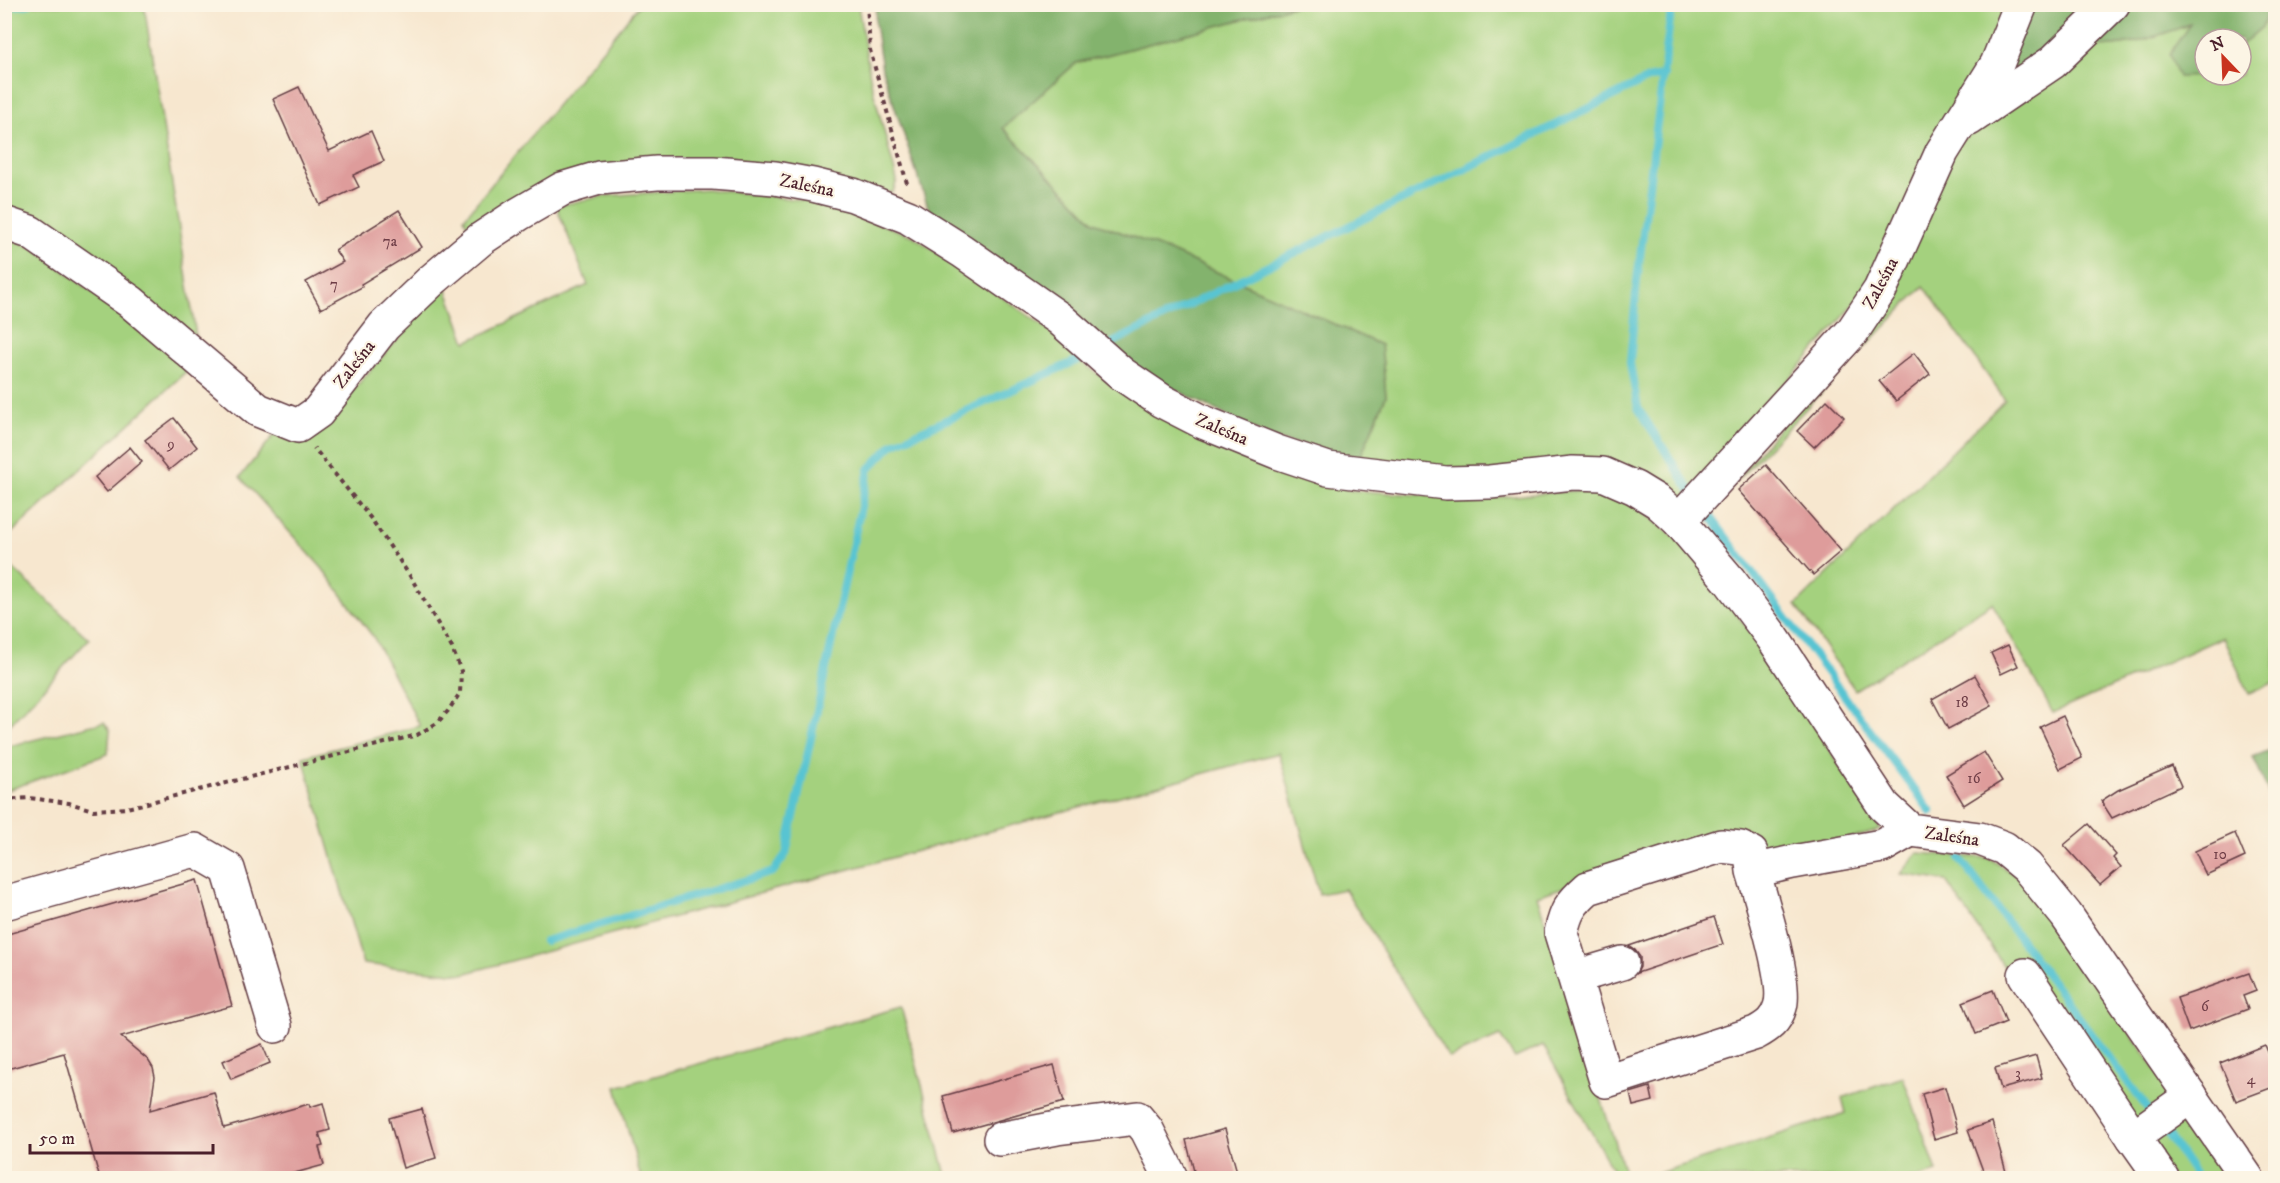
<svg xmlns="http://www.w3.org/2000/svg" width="2280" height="1183" font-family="'IM FELL DW Pica',serif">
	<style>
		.green { fill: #a4d17e; stroke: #777854; stroke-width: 1.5 }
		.forest { fill: #83b36d; stroke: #66694c; stroke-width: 1.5 }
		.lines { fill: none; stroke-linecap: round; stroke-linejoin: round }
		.stream { stroke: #58c4d2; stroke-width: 8 }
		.building { fill: #de9c9b }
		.minor-casing { stroke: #643d44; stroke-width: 36 }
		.path { stroke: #643d44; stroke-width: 4; stroke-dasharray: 4.5 4.5; stroke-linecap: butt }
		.minor { stroke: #fff; stroke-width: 33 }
		.labels { text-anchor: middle; stroke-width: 4.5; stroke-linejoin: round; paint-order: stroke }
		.number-label { font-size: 15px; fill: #6f3e47 }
		.street-label { font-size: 18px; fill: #4a1f2b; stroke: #fcf5e5 }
	</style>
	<rect width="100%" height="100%" fill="#fcf5e5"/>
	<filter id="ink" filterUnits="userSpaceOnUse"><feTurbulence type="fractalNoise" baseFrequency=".0167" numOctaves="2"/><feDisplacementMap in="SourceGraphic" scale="12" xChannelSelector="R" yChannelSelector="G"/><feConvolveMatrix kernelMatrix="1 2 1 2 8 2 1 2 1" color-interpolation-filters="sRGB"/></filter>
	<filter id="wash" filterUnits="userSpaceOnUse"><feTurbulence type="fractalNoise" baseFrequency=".008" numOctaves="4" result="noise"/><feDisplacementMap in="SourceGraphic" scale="24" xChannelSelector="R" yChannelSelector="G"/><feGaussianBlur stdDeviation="1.35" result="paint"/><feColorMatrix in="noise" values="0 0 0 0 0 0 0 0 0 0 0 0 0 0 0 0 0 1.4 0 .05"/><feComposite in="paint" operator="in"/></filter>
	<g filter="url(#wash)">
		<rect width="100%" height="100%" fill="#f7e7cf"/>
		<g class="green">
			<path d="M 4,5 L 144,5 L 196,336 L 5,211 Z"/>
			<path d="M 639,5 L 858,5 L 871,82 L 897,180 L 893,192 L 882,193 L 656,164 L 469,229 L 464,218 Z"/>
			<path d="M 1297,5 L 2013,5 L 1884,270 L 1682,503 L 1667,490 L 1461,476 L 1360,458 L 1386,396 L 1381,345 L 1167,250 L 1094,222 L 1003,128 L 1076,63 Z"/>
			<path d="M 2270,5 L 2275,5 L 2275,682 L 2249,694 L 2223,637 L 2053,713 L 1992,603 L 1855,690 L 1796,605 L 2005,400 L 1924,286 L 1719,499 L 1844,352 L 1957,144 L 2082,44 C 2117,53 2157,36 2191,24 L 2179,76 L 2241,75 L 2241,45 L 2262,27 Z"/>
			<path d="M 706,189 L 819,202 L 913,236 L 1061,338 L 1078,360 L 1149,410 L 1263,462 L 1348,490 L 1477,499 L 1584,490 L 1630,500 L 1689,550 L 1779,671 L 1881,830 L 1744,869 L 1734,831 L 1537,896 L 1626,1178 L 1617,1178 L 1543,1045 L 1515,1058 L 1500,1036 L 1449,1058 L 1345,889 L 1319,894 L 1279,753 L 463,974 L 363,964 L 303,757 L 420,726 L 374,638 L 322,568 L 240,477 L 275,434 L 319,429 L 445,285 L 466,342 L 588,285 L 556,206 L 604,196 Z"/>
			<path d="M 5,237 L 34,248 L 191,367 L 5,539 Z"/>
			<path d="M 5,561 L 89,639 L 5,730 L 4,730 Z"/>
			<path d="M 104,722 L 110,730 L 108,754 L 5,791 L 5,747 Z"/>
			<path d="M 1918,853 L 1989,858 L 2022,879 L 2232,1178 L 2173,1178 L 2021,964 L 2005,968 L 1946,881 L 1901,874 Z"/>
			<path d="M 901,1007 L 946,1175 L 934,1178 L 641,1178 L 616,1087 Z"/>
			<path d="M 1903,1077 L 1937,1172 L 1916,1178 L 1673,1178 L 1670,1174 L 1661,1178 L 1643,1178 L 1846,1113 L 1842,1098 Z"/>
		</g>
		<g class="forest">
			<path d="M 876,5 L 1297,5 L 1076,63 L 1003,128 L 1094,222 L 1167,250 L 1381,345 L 1386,396 L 1360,458 L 1271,438 L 1119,361 L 930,213 L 882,69 L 875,23 Z"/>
			<path d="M 2029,5 L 2106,5 L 1983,103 Z"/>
			<path d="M 2124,5 L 2270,5 L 2262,27 L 2241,45 L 2241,39 L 2205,39 L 2206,76 L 2179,77 L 2169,54 L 2190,24 C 2157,36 2117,53 2082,44 Z"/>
			<path d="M 2275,748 L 2275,808 L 2253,757 Z"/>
		</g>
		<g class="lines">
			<g class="stream">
				<path d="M 1672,4 L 1637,281 L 1630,363 L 1638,408 L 1692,493"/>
				<path d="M 4,7 L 29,4"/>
				<path d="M 1114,342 L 1648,79 L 1664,75"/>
				<path d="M 1708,513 L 1931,812"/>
				<path d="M 1960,859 L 2151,1113"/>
				<path d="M 545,941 L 773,872 L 786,854 L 869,469 L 893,444 L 1078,360"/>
				<path d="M 2165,1131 L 2197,1178"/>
			</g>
		</g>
		<g id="blocks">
			<g class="building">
				<path d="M 299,87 L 329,151 L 371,131 L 384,161 L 353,175 L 359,187 L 320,205 L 273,99 Z"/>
				<path d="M 399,210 L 422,247 L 361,284 L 362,287 L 321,309 L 306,282 L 343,262 L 335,250 Z"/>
				<path d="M 1914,353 L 1930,374 L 1896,401 L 1879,381 Z"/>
				<path d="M 1827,400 L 1844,417 L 1814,447 L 1797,431 Z"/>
				<path d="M 174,418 L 197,447 L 169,470 L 145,440 Z"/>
				<path d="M 130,447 L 142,462 L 107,492 L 95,477 Z"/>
				<path d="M 1766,465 L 1841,551 L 1813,575 L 1738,490 Z"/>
				<path d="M 2008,645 L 2018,666 L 2001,674 L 1991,653 Z"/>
				<path d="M 1975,675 L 1992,706 L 1948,729 L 1932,699 Z"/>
				<path d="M 2063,716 L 2082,758 L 2060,769 L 2040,727 Z"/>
				<path d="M 1984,752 L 2002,781 L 1964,805 L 1946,775 Z"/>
				<path d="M 2172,766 L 2181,786 L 2112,818 L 2101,801 L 2118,790 Z"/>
				<path d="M 2089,824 L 2116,855 L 2113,858 L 2121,867 L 2100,885 L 2064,845 Z"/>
				<path d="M 2235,833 L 2245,857 L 2206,875 L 2195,851 Z"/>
				<path d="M 197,880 L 232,1006 L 121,1037 L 148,1060 L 153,1068 L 155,1077 L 150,1110 L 214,1092 L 224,1128 L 309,1104 L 310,1107 L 323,1103 L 330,1130 L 319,1133 L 323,1146 L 319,1147 L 324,1165 L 273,1179 L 100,1179 L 64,1053 L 4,1070 L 4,935 Z"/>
				<path d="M 1714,917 L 1723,944 L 1637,973 L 1640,967 L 1640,957 L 1635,950 L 1629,946 Z"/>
				<path d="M 2249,973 L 2256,991 L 2243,996 L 2248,1009 L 2189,1031 L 2177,998 Z"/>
				<path d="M 1993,990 L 2006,1022 L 1976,1034 L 1963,1002 Z"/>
				<path d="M 262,1044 L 270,1063 L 231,1079 L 223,1061 Z"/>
				<path d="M 2265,1045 L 2276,1071 L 2276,1086 L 2236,1101 L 2220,1063 Z"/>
				<path d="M 2036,1056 L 2042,1078 L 2001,1089 L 1995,1068 Z"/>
				<path d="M 1054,1065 L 1064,1102 L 953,1133 L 943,1096 Z"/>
				<path d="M 1650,1087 L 1653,1101 L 1633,1106 L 1630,1093 Z"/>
				<path d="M 1945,1087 L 1958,1132 L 1934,1139 L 1922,1094 Z"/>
				<path d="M 422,1109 L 436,1158 L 403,1168 L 389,1118 Z"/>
				<path d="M 1992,1122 L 2008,1179 L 1986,1179 L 1968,1130 Z"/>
				<path d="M 1225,1129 L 1239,1179 L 1196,1179 L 1186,1140 Z"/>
			</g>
		</g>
	</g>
	<g filter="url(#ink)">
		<use href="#blocks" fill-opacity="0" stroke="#643d44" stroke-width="1.5"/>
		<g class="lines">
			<defs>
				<g id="minor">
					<path d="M 1969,119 L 2053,62 L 2113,4"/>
					<path d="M 4,223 L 30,232 L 131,302 L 258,410 L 298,426 L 318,412 L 384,326 L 431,281 L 481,239 L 519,214 L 562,189 L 599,178 L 657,173 L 713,173 L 775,178 L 813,185 L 853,195 L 908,217 L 962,251 L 1060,319 L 1122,374 L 1162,401 L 1203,422 L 1277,452 L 1328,469 L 1446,483 L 1490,482 L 1573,473 L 1603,474 L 1635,488 L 1658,502 L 1679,521 L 1730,581 L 1773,638 L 1884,806 L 1910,830 L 1980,839 L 2004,848 L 2027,867 L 2066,915 L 2247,1178"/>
					<path d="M 1679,521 L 1852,332 L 1880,290 L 1942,152 L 1997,64 L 2021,4"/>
					<path d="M 1753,871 L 1751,853 L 1740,848 L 1721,846 L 1588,888 C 1571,903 1566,910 1561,933 L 1606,1081 L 1756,1033 C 1767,1027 1776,1021 1780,1007 C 1788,984 1761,898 1753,871 L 1793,862 L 1882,846 L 1910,830"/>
					<path d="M 4,903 L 195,850 L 228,869 L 275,1026"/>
					<path d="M 2025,975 L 2133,1137"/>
					<path d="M 1575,977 L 1622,963"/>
					<path d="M 1000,1139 L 1057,1128 L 1137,1118 L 1147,1130 L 1171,1178"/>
					<path d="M 2162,1178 L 2133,1137 L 2191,1096"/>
				</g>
			</defs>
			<use href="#minor" class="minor-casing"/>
			<g class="path">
				<path d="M 867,4 L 870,50 L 908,187"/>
				<path d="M 4,800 L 29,798 L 69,803 L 93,810 L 127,808 L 417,735 L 437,723 L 448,711 L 460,693 L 461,671 L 452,648 L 410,576 L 372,520 L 314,448"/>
			</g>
			<use href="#minor" class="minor"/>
		</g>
	</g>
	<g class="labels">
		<g class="number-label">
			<text x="390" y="246">7a</text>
			<text x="334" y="289">7</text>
			<text x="171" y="449">9</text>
			<text x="1962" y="707">18</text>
			<text x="1974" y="783">16</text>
			<text x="2220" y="859">10</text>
			<text x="2205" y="1011">6</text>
			<text x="2018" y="1078">3</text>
			<text x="2251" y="1084">4</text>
		</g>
		<g class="street-label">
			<text transform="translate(807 185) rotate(12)" y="6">Zaleśna</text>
			<text transform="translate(1880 283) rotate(-62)" y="6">Zaleśna</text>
			<text transform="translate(354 364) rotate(-52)" y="6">Zaleśna</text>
			<text transform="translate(1222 429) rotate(23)" y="6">Zaleśna</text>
			<text transform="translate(1952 836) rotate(8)" y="6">Zaleśna</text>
		</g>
	</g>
	<rect width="2280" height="1183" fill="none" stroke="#fcf5e5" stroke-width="24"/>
	<g transform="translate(2223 57) rotate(337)"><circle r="28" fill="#fcf5e5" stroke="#b59f9b" stroke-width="1.5"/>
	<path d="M0-4.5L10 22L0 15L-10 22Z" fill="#c8321e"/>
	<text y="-9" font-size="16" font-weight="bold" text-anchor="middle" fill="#4a1f2b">N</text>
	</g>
	<path d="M30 1144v9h183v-9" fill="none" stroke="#4a1f2b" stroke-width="3"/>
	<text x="39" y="1144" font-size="18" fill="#4a1f2b" stroke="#fcf5e5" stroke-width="4.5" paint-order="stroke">50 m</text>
</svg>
